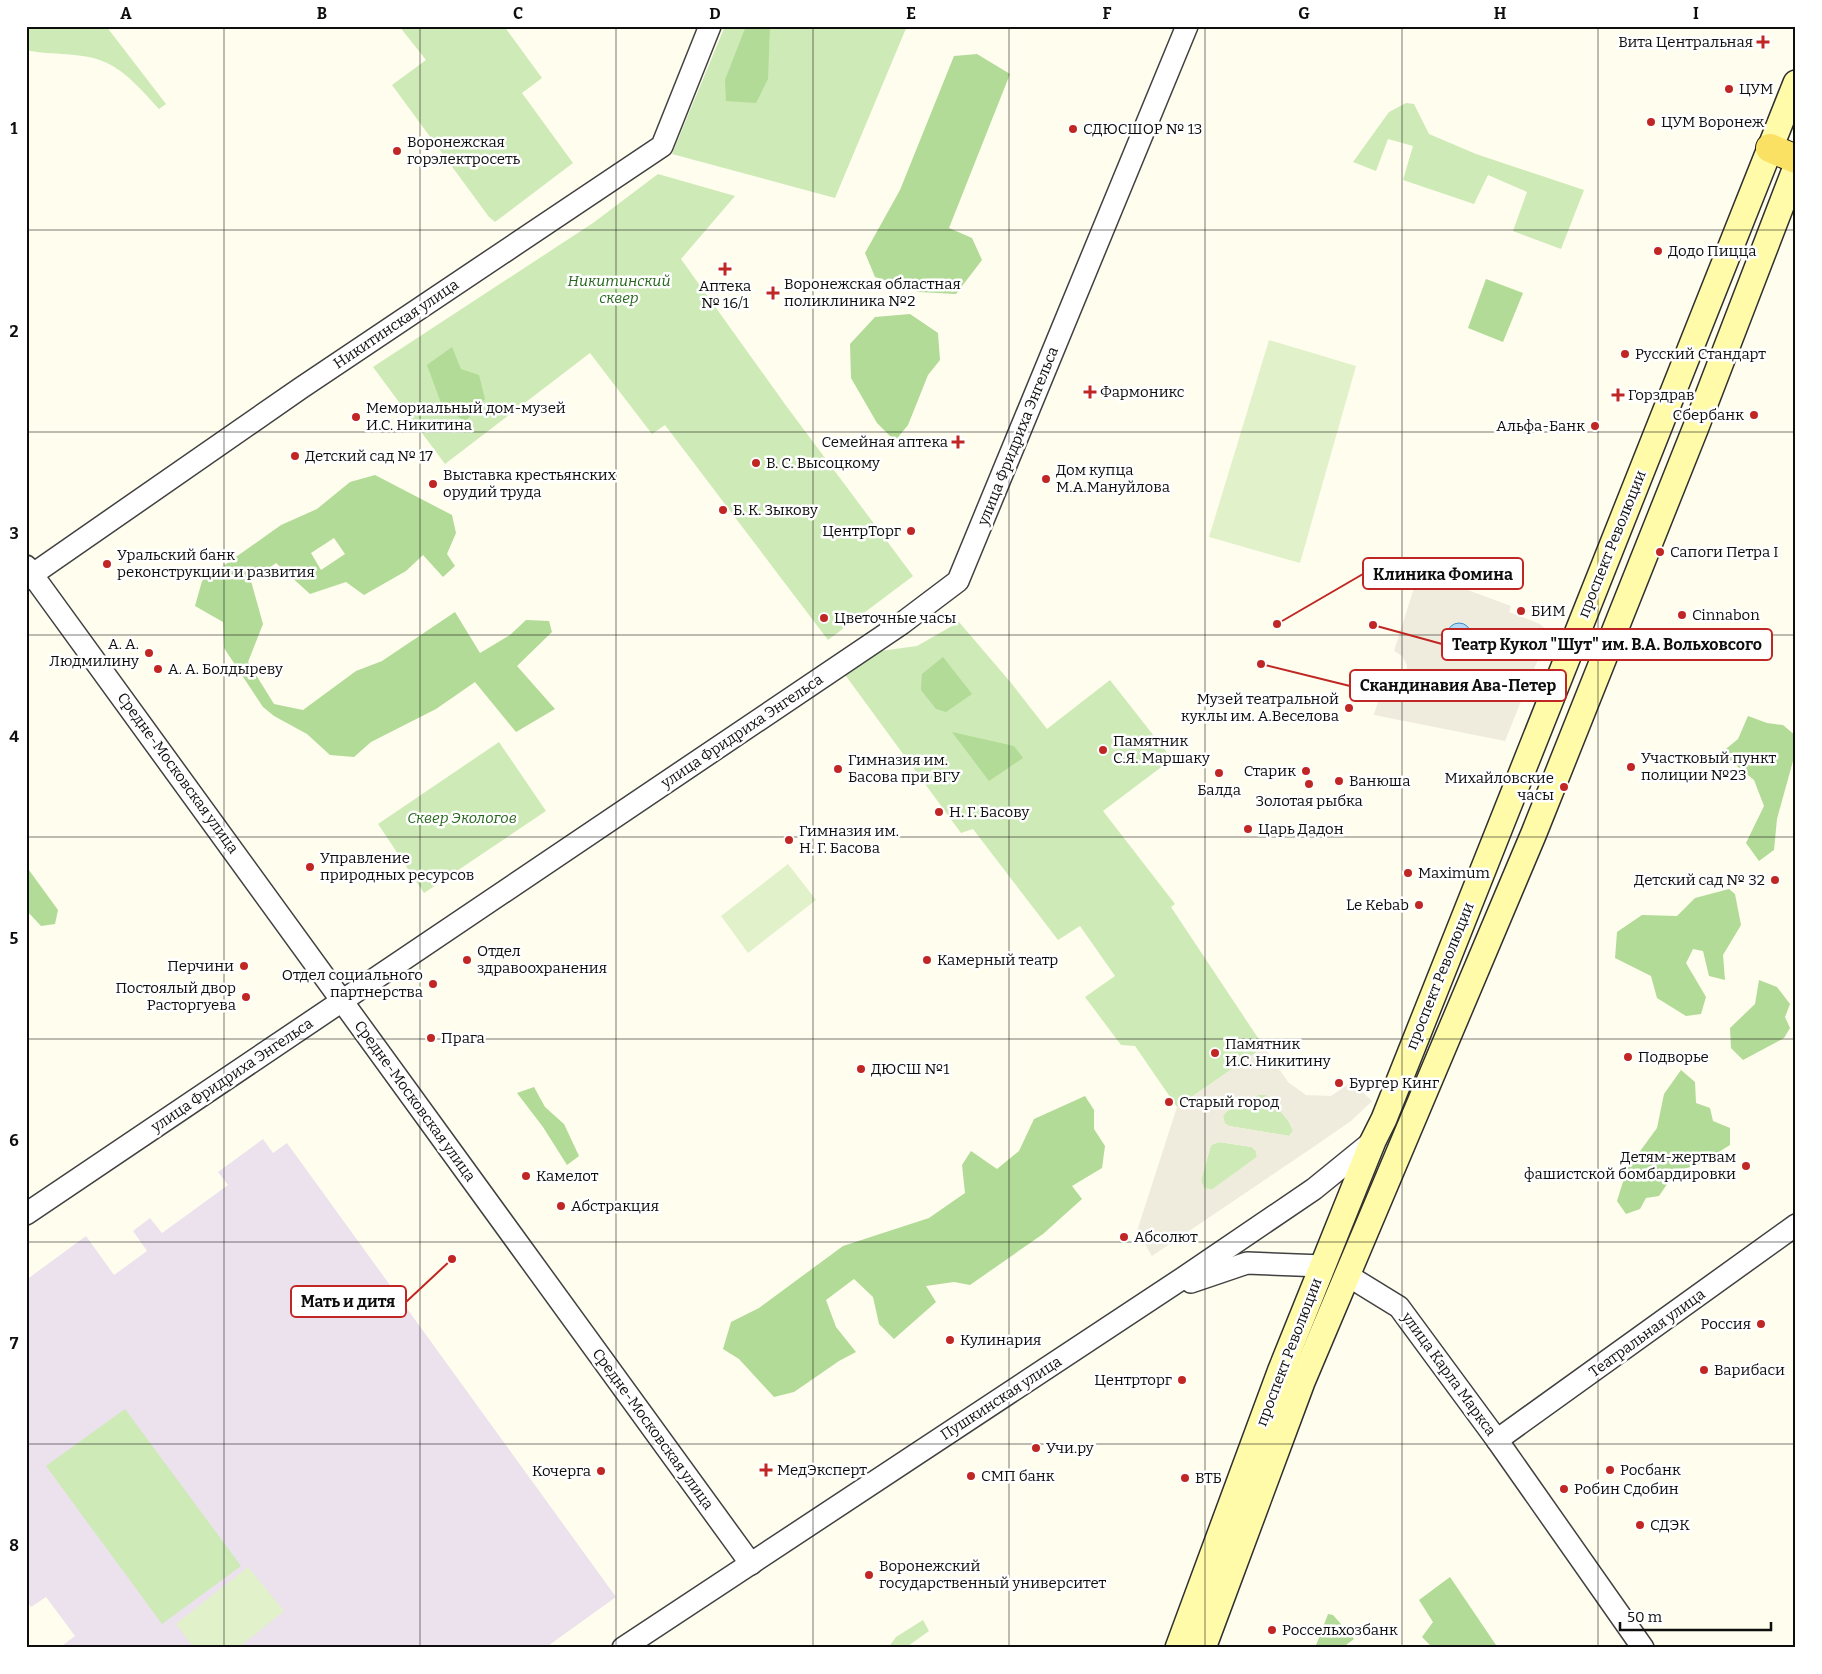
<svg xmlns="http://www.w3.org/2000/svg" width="1822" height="1674" font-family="Bitter,serif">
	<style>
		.industrial { fill: #ece2ed }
		.green { fill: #ceeab7 }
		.forest { fill: #b1db96; fill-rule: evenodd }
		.pitch { fill: #e1f1c9 }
		.plaza { fill: #efecdd; fill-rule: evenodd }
		.water { fill: #b2d9f7; stroke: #3889cf }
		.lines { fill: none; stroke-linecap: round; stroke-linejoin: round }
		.tertiary-casing { stroke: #414141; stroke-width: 24 }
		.secondary-casing { stroke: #303030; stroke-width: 28 }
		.primary-casing { stroke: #1f1f1f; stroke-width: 30 }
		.tertiary { stroke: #fff; stroke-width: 21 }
		.secondary { stroke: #fffba9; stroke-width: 25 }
		.primary { stroke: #fae063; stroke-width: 28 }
		.grid { fill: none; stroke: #0e0e0e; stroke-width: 1; stroke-opacity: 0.55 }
		.poi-dot { fill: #c02623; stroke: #fff; stroke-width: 2 }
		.labels { text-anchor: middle; stroke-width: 5; stroke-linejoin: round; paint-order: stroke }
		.poi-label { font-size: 15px; fill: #0e0e0e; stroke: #fff; text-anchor: start }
		.park-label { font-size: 15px; font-style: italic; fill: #27671d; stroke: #fff }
		.street-label { font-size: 15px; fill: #0e0e0e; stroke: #fff }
		.leader { fill: none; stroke: #c02623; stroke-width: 2 }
		.callout-dot { fill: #c02623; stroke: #fff; stroke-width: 2 }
		.callout { fill: #fff; stroke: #c02623; stroke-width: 2 }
		.callout-label { font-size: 16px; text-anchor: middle; font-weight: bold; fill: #0e0e0e }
		.neatline { fill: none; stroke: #0e0e0e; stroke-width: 2 }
		.grid-label { font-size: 16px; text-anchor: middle; font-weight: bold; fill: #0e0e0e }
	</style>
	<rect width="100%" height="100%" fill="#fffdee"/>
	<path class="industrial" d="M 263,1139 L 273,1153 L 287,1143 L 616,1597 L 545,1648 L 65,1648 L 63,1645 L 75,1636 L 46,1597 L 31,1607 L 26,1600 L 26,1280 L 86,1236 L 114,1275 L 147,1251 L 133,1231 L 150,1218 L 162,1233 L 228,1185 L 218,1172 Z"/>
	<g class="green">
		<path d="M 26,26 L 106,26 L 166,104 L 159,109 C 144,93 127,72 107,63 C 82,51 52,56 26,50 Z"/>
		<path d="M 399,26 L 504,26 L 542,78 L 522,93 L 573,163 L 495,222 L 489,217 L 392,85 L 426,60 Z"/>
		<path d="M 725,26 L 907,26 L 835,198 L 672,154 Z"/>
		<path d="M 1406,103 L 1414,104 L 1429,134 L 1476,154 L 1584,190 L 1561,249 L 1513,231 L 1527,192 L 1488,175 L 1474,204 L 1403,180 L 1413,146 L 1388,139 L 1376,171 L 1353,162 L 1389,112 Z"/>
		<path d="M 658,174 L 735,196 L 681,259 L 787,407 L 913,576 L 828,640 L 665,425 L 652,434 L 590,353 L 445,464 L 373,367 L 593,223 Z"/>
		<path d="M 959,622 L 1012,684 L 1047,729 L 1110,680 L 1172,759 L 1103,811 L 1175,904 L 1171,907 L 1264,1047 L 1177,1107 L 1135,1046 L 1121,1045 L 1085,997 L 1115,976 L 1080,926 L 1058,940 L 973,829 L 961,833 L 843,672 L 873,652 L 917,646 Z"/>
		<path d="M 499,742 L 546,811 L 424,893 L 378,824 Z"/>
		<path d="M 1258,1095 C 1259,1095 1265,1095 1266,1095 C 1274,1098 1291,1123 1293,1131 L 1289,1136 L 1229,1126 L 1224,1123 L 1223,1116 L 1227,1111 Z"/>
		<path d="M 1219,1142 L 1252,1147 L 1256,1151 L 1257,1157 L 1212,1190 L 1204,1188 L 1201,1180 L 1211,1145 Z"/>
		<path d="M 125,1409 L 241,1566 L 162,1624 L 46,1466 Z"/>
		<path d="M 923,1620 L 929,1631 L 905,1648 L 888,1648 L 896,1637 Z"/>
	</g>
	<g class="forest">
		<path d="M 746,26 L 770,26 L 768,79 L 756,103 L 726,101 L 725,80 Z"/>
		<path d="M 977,54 L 1010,74 L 949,228 L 972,238 L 982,260 L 956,294 L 919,292 L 875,277 L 865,253 L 900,190 L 954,56 Z"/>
		<path d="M 1486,279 L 1523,293 L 1503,342 L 1468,328 Z"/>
		<path d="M 910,314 L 938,333 L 940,360 L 928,375 L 908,425 L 895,441 L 877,423 L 851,378 L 850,344 L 875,317 Z"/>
		<path d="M 452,347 L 461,369 L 479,375 L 485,399 L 465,422 L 441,403 L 427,365 Z"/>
		<path d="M 375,475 L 452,515 L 456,533 L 447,554 L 455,566 L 443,577 L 423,555 L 406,571 L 364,595 L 346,582 L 310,594 L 276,563 L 251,581 L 263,624 L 248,662 L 274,704 L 303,710 L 356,671 L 382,661 L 455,612 L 480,653 L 510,635 L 526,620 L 549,621 L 552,632 L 517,666 L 555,709 L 516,732 L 475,682 L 436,709 L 371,742 L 354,757 L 330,755 L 307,734 L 274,716 L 263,707 L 224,648 L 223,622 L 195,606 L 202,581 L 281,525 L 317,509 L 350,482 ZM 334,538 L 345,554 L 321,570 L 311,553 Z"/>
		<path d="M 943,657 L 972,694 L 946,712 L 936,709 L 921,690 L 922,674 Z"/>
		<path d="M 1748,716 L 1767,723 L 1783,725 L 1796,736 L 1796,750 L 1777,819 L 1774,850 L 1759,861 L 1746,843 L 1764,806 L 1754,780 L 1721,753 L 1738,739 Z"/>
		<path d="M 952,732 L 1014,746 L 1023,758 L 989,781 Z"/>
		<path d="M 26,866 L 58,910 L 55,924 L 41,926 L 26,910 Z"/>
		<path d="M 1729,889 L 1735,894 L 1741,925 L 1723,955 L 1725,980 L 1709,976 L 1703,951 L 1693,949 L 1686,963 L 1706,997 L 1701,1014 L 1686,1016 L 1657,998 L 1651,976 L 1615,958 L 1617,932 L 1642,915 L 1677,916 L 1695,898 Z"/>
		<path d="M 1759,980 L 1777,987 L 1790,1004 L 1785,1017 L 1790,1028 L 1784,1038 L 1743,1060 L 1731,1048 L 1730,1028 L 1755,1004 Z"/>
		<path d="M 1681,1070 L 1695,1082 L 1696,1103 L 1710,1108 L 1713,1121 L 1730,1128 L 1730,1145 L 1698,1165 L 1676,1171 L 1659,1196 L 1646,1198 L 1640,1209 L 1626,1214 L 1617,1201 L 1627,1169 L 1657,1128 L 1664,1094 Z"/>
		<path d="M 534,1087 L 545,1107 L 564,1124 L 579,1156 L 567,1165 L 543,1127 L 517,1093 Z"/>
		<path d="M 1085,1096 L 1094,1110 L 1094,1129 L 1105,1146 L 1102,1168 L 1072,1186 L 1082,1199 L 1043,1234 L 970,1285 L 954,1282 L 926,1286 L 936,1302 L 894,1339 L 879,1324 L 873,1297 L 854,1279 L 826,1300 L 836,1327 L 856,1352 L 839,1361 L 794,1392 L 774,1397 L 739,1359 L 723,1349 L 731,1322 L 759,1308 L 843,1246 L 929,1218 L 965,1193 L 962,1165 L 971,1151 L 997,1169 L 1019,1151 L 1034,1119 Z"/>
		<path d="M 1450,1577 L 1498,1648 L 1433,1648 L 1422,1637 L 1433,1622 L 1419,1600 Z"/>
		<path d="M 1328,1614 L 1333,1615 L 1354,1639 L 1342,1648 L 1315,1648 Z"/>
	</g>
	<g class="pitch">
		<path d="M 1269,340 L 1356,366 L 1300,563 L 1209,537 Z"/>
		<path d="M 788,864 L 816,900 L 748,953 L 721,916 Z"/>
		<path d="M 248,1567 L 284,1611 L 238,1648 L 194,1648 L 176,1624 Z"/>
	</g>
	<g class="plaza">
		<path d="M 1419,572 L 1511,606 L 1509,612 L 1540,624 L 1549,632 L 1505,741 L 1374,715 L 1382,688 L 1393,689 L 1401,684 L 1406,675 L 1407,665 L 1402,656 L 1394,651 Z"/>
		<path d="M 1264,1047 L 1288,1082 L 1306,1095 L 1331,1096 L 1352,1082 L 1372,1101 L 1351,1121 L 1309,1150 L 1152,1256 L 1137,1231 L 1177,1107 ZM 1258,1095 L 1266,1095 L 1271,1099 L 1291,1125 L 1293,1131 L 1289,1136 L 1229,1126 L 1225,1123 L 1223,1116 L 1227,1111 ZM 1219,1142 L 1252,1147 L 1256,1151 L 1257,1157 L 1211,1190 L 1204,1188 L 1201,1180 L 1211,1145 Z"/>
	</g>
	<circle class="water" cx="1459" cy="635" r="12"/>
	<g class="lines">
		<defs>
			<g id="tertiary">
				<path d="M 26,566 L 751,1564"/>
				<path d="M 26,579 L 301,388 L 662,146 L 710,26"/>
				<path d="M 26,1214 L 901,624 L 958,581 L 1187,26"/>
				<path d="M 1347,1275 L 1399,1307 L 1497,1440 L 1643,1648"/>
				<path d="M 1191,1282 L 1247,1263 L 1323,1266"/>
				<path d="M 1497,1440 L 1796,1225"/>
				<path d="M 623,1648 L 1183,1278 L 1314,1189 L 1373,1141"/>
			</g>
			<g id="secondary">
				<path d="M 1178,1648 L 1280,1372 L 1373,1141 L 1384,1119 L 1796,83"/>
				<path d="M 1203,1648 L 1302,1382 L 1534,833 L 1696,427 L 1796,167"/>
			</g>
			<path id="primary" d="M 1770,148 L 1796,159"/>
		</defs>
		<use href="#tertiary" class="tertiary-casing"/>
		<use href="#secondary" class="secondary-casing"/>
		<use href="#primary" class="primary-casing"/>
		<use href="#tertiary" class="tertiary"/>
		<use href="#secondary" class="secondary"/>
		<use href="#primary" class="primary"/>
	</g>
	<path class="grid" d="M 224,26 L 224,1648M 420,26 L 420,1648M 616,26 L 616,1648M 813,26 L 813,1648M 1009,26 L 1009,1648M 1205,26 L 1205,1648M 1402,26 L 1402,1648M 1598,26 L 1598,1648M 26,230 L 1796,230M 26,432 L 1796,432M 26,635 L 1796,635M 26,837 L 1796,837M 26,1039 L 1796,1039M 26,1242 L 1796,1242M 26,1444 L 1796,1444"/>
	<g class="poi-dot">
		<path d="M1760.5 34.5h5v5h5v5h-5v5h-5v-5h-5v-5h5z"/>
		<circle cx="1729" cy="89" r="5"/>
		<circle cx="1651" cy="122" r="5"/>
		<circle cx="1073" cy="129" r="5"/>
		<circle cx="397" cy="151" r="5"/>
		<circle cx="1658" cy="251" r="5"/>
		<path d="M722.5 261.5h5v5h5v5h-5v5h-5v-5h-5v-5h5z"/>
		<path d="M770.5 285.5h5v5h5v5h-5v5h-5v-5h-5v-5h5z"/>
		<circle cx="1625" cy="354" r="5"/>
		<path d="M1087.5 384.5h5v5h5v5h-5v5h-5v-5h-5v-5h5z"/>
		<path d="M1615.5 387.5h5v5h5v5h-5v5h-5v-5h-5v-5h5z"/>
		<circle cx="1754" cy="415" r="5"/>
		<circle cx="356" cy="417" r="5"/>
		<circle cx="1595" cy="426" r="5"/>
		<path d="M955.5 434.5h5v5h5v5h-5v5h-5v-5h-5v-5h5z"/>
		<circle cx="295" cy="456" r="5"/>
		<circle cx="756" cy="463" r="5"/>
		<circle cx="1046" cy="479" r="5"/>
		<circle cx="433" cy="484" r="5"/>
		<circle cx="723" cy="510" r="5"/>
		<circle cx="911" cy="531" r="5"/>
		<circle cx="1660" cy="552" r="5"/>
		<circle cx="107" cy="564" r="5"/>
		<circle cx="1521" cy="611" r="5"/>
		<circle cx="1682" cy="615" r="5"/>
		<circle cx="824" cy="618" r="5"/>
		<circle cx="149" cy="653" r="5"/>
		<circle cx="158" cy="669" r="5"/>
		<circle cx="1349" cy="708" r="5"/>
		<circle cx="1103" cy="750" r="5"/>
		<circle cx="1631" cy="767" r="5"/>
		<circle cx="838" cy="769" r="5"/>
		<circle cx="1306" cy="771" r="5"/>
		<circle cx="1219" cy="773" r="5"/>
		<circle cx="1339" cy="781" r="5"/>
		<circle cx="1309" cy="784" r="5"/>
		<circle cx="1564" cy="787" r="5"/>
		<circle cx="939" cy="812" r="5"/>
		<circle cx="1248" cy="829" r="5"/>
		<circle cx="789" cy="840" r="5"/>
		<circle cx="310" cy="867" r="5"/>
		<circle cx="1408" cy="873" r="5"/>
		<circle cx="1775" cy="880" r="5"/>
		<circle cx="1419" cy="905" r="5"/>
		<circle cx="467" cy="960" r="5"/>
		<circle cx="927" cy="960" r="5"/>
		<circle cx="244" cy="966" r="5"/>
		<circle cx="433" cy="984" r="5"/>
		<circle cx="246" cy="997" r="5"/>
		<circle cx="431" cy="1038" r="5"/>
		<circle cx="1215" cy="1053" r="5"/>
		<circle cx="1628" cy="1057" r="5"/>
		<circle cx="861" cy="1069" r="5"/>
		<circle cx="1339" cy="1083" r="5"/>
		<circle cx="1169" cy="1102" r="5"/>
		<circle cx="1746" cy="1166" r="5"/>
		<circle cx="526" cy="1176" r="5"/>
		<circle cx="561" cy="1206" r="5"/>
		<circle cx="1124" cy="1237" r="5"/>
		<circle cx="1761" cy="1324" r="5"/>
		<circle cx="950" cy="1340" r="5"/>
		<circle cx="1704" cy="1370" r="5"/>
		<circle cx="1182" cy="1380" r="5"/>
		<circle cx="1036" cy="1448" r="5"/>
		<path d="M763.5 1462.5h5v5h5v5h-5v5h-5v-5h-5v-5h5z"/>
		<circle cx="1610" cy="1470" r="5"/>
		<circle cx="601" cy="1471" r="5"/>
		<circle cx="971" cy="1476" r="5"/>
		<circle cx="1185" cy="1478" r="5"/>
		<circle cx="1564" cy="1489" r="5"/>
		<circle cx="1640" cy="1525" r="5"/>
		<circle cx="869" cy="1575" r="5"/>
		<circle cx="1272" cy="1630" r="5"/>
	</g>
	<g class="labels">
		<g class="poi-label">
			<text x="1753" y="47" text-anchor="end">Вита Центральная</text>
			<text x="1739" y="94">ЦУМ</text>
			<text x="1661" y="127">ЦУМ Воронеж</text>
			<text x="1083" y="134">СДЮСШОР № 13</text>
			<text x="407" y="147">Воронежская<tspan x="407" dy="17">горэлектросеть</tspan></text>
			<text x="1668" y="256">Додо Пицца</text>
			<text x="784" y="289">Воронежская областная<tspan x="784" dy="17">поликлиника №2</tspan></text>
			<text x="725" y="291" text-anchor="middle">Аптека<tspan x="725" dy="17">№ 16/1</tspan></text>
			<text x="1635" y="359">Русский Стандарт</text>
			<text x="1100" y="397">Фармоникс</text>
			<text x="1628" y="400">Горздрав</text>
			<text x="366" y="413">Мемориальный дом-музей<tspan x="366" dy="17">И.С. Никитина</tspan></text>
			<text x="1744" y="420" text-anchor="end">Сбербанк</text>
			<text x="1585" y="431" text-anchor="end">Альфа-Банк</text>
			<text x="948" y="447" text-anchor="end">Семейная аптека</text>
			<text x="305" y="461">Детский сад № 17</text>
			<text x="766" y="468">В. С. Высоцкому</text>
			<text x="1056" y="475">Дом купца<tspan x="1056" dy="17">М.А.Мануйлова</tspan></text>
			<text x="443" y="480">Выставка крестьянских<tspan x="443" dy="17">орудий труда</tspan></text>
			<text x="733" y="515">Б. К. Зыкову</text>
			<text x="901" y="536" text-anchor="end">ЦентрТорг</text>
			<text x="1670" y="557">Сапоги Петра I</text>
			<text x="117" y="560">Уральский банк<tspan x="117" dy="17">реконструкции и развития</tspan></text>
			<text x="1531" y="616">БИМ</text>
			<text x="1692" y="620">Cinnabon</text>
			<text x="834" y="623">Цветочные часы</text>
			<text x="139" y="649" text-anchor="end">А. А.<tspan x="139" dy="17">Людмилину</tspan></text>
			<text x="168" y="674">А. А. Болдыреву</text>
			<text x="1339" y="704" text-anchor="end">Музей театральной<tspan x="1339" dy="17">куклы им. А.Веселова</tspan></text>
			<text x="1113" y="746">Памятник<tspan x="1113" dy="17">С.Я. Маршаку</tspan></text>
			<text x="1641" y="763">Участковый пункт<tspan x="1641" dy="17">полиции №23</tspan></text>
			<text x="848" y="765">Гимназия им.<tspan x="848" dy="17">Басова при ВГУ</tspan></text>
			<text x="1296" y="776" text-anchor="end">Старик</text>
			<text x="1554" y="783" text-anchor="end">Михайловские<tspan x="1554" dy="17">часы</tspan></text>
			<text x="1349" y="786">Ванюша</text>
			<text x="1219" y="795" text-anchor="middle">Балда</text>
			<text x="1309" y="806" text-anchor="middle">Золотая рыбка</text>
			<text x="949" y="817">Н. Г. Басову</text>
			<text x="1258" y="834">Царь Дадон</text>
			<text x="799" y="836">Гимназия им.<tspan x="799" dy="17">Н. Г. Басова</tspan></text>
			<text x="320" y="863">Управление<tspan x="320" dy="17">природных ресурсов</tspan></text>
			<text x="1418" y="878">Maximum</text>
			<text x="1765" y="885" text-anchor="end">Детский сад № 32</text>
			<text x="1409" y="910" text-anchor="end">Le Kebab</text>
			<text x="477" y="956">Отдел<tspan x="477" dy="17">здравоохранения</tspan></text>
			<text x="937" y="965">Камерный театр</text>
			<text x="234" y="971" text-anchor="end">Перчини</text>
			<text x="423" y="980" text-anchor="end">Отдел социального<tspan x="423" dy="17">партнерства</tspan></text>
			<text x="236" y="993" text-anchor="end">Постоялый двор<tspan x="236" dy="17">Расторгуева</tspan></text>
			<text x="441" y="1043">Прага</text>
			<text x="1225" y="1049">Памятник<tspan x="1225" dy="17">И.С. Никитину</tspan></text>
			<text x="1638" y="1062">Подворье</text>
			<text x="871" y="1074">ДЮСШ №1</text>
			<text x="1349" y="1088">Бургер Кинг</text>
			<text x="1179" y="1107">Старый город</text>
			<text x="1736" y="1162" text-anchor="end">Детям-жертвам<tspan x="1736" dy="17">фашистской бомбардировки</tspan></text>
			<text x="536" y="1181">Камелот</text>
			<text x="571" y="1211">Абстракция</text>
			<text x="1134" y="1242">Абсолют</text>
			<text x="1751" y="1329" text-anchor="end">Россия</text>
			<text x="960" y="1345">Кулинария</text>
			<text x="1714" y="1375">Варибаси</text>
			<text x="1172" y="1385" text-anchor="end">Центрторг</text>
			<text x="1046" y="1453">Учи.ру</text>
			<text x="777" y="1475">МедЭксперт</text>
			<text x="1620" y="1475">Росбанк</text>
			<text x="591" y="1476" text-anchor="end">Кочерга</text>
			<text x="981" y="1481">СМП банк</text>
			<text x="1195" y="1483">ВТБ</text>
			<text x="1574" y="1494">Робин Сдобин</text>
			<text x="1650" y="1530">СДЭК</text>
			<text x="879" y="1571">Воронежский<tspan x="879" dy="17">государственный университет</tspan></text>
			<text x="1282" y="1635">Россельхозбанк</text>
		</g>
		<g class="park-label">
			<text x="619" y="286">Никитинский<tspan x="619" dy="17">сквер</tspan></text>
			<text x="462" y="823">Сквер Экологов</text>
		</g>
		<g class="street-label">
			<text transform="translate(396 324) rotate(-34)" y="5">Никитинская улица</text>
			<text transform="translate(1018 436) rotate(-68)" y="5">улица Фридриха Энгельса</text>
			<text transform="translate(1612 544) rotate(-68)" y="5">проспект Революции</text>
			<text transform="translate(742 731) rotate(-34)" y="5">улица Фридриха Энгельса</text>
			<text transform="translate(178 773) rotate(54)" y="5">Средне-Московская улица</text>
			<text transform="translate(1440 976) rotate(-68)" y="5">проспект Революции</text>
			<text transform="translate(232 1075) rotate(-34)" y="5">улица Фридриха Энгельса</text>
			<text transform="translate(415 1101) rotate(54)" y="5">Средне-Московская улица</text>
			<text transform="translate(1647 1333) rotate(-36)" y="5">Театральная улица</text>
			<text transform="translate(1289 1352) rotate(-69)" y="5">проспект Революции</text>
			<text transform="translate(1449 1374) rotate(54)" y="5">улица Карла Маркса</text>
			<text transform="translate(1001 1398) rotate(-33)" y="5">Пушкинская улица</text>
			<text transform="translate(653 1429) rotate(54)" y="5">Средне-Московская улица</text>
		</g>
	</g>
	<path class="leader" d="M1277 624L1363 574M1373 625L1442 644M1261 664L1350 686M452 1259L406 1302"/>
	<g class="callout-dot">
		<circle cx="1277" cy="624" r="5"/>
		<circle cx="1373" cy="625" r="5"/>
		<circle cx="1261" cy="664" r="5"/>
		<circle cx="452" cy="1259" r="5"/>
	</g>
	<g class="callout">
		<rect x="1363" y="558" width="160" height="31" rx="5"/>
		<rect x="1442" y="629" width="330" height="31" rx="5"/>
		<rect x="1350" y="670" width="216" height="31" rx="5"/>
		<rect x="291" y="1286" width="115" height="31" rx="5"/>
	</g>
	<g class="callout-label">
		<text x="1443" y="580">Клиника Фомина</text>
		<text x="1607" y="650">Театр Кукол "Шут" им. В.А. Вольховсого</text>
		<text x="1458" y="691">Скандинавия Ава-Петер</text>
		<text x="348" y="1307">Мать и дитя</text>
	</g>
	<rect width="1822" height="1674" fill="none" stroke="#ffffff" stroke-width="55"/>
	<path d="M1620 1622v8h151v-8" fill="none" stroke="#0e0e0e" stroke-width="2.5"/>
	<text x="1627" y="1622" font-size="15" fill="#0e0e0e" stroke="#ffffff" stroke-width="4" paint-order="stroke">50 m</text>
	<rect x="28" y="28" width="1766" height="1618" class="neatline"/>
	<g class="grid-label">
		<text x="126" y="19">A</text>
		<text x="322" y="19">B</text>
		<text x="518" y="19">C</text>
		<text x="715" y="19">D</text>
		<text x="911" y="19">E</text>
		<text x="1107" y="19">F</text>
		<text x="1304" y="19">G</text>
		<text x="1500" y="19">H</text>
		<text x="1696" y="19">I</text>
		<text x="14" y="134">1</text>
		<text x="14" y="337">2</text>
		<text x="14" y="539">3</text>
		<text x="14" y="742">4</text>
		<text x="14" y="944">5</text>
		<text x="14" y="1146">6</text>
		<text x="14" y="1349">7</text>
		<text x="14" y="1551">8</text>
	</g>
</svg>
